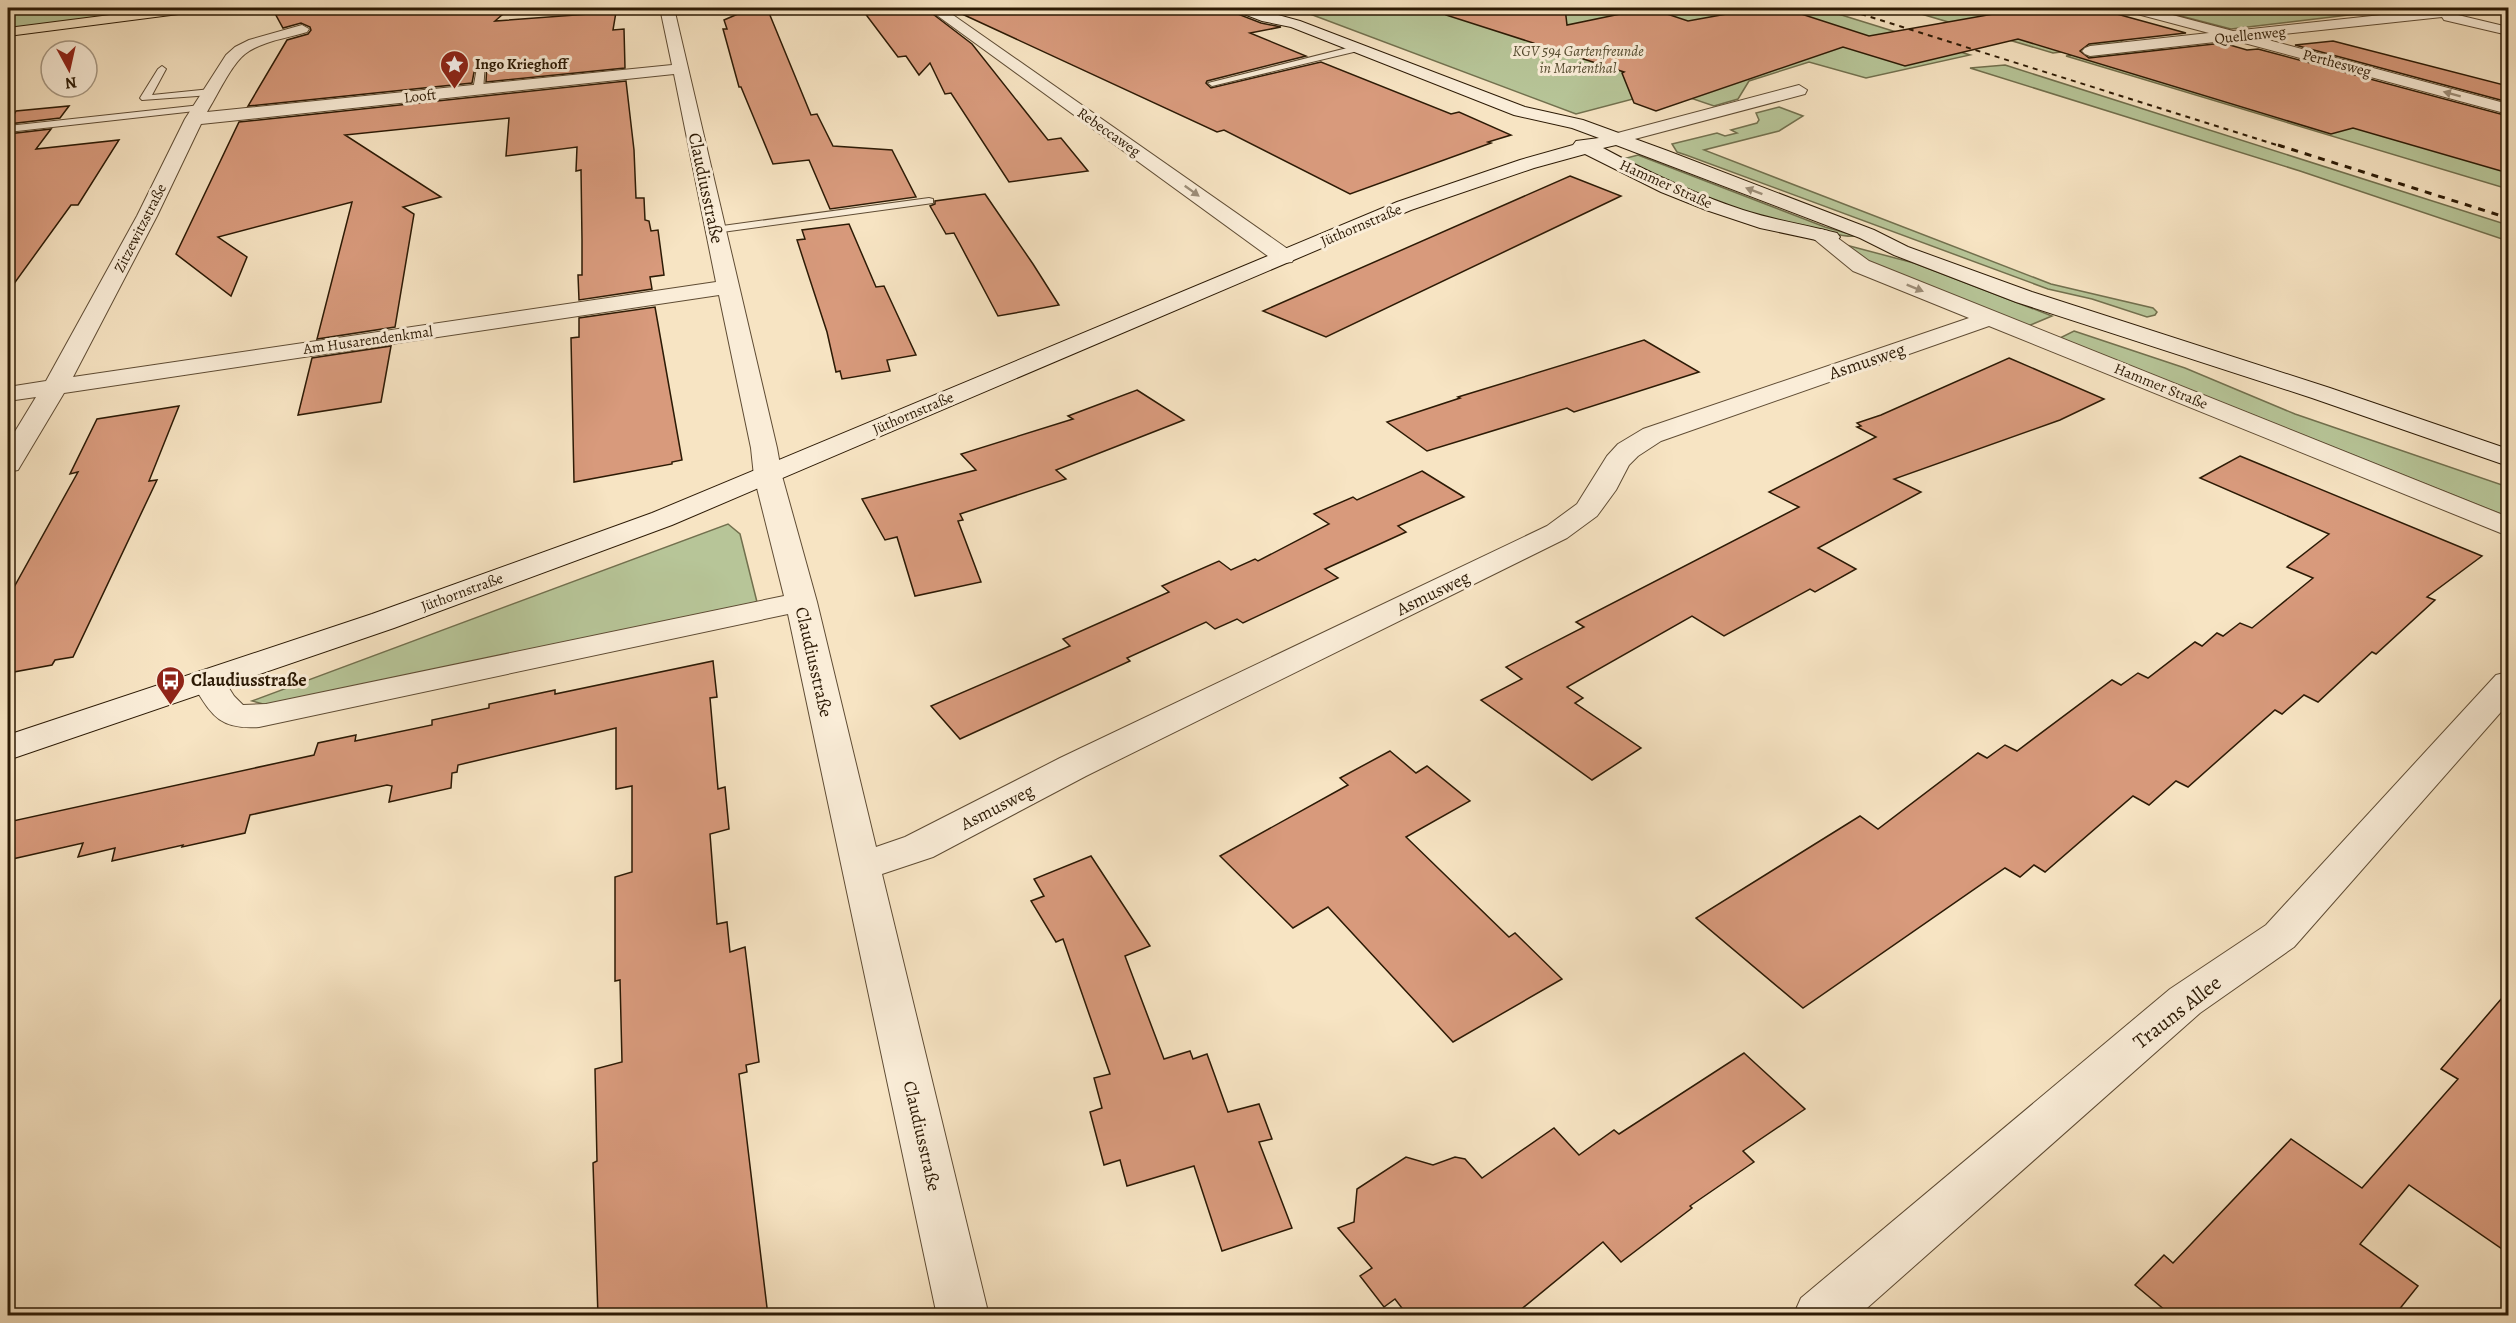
<svg xmlns="http://www.w3.org/2000/svg" width="2516" height="1323" font-family="Alegreya,serif">
	<style>
		.green { fill: #b7c598; stroke: #72704e; stroke-width: 1.5 }
		.building { fill: #d89a7c; stroke: #2c1a05; stroke-width: 1.5 }
		.lines { fill: none; stroke-linecap: round; stroke-linejoin: round }
		.lane-casing { stroke: #5f4c34; stroke-width: 2 }
		.street-casing { stroke: #5f4c34; stroke-width: 2 }
		.secondary-casing { stroke: #2c1a05; stroke-width: 2 }
		.highway-casing { stroke: #2c1a05; stroke-width: 2 }
		.lane { fill: #faedd8; fill-rule: evenodd }
		.street { fill: #faedd8; fill-rule: evenodd }
		.secondary { fill: #faedd8; fill-rule: evenodd }
		.highway { fill: #f7e4c3; fill-rule: evenodd }
		.rail-far1 { stroke: #2c1a05; stroke-width: 2; stroke-dasharray: 5 5; stroke-linecap: butt }
		.rail { stroke: #2c1a05; stroke-width: 3; stroke-dasharray: 7 7; stroke-linecap: butt }
		.oneway { fill: #9d8e79 }
		.labels { text-anchor: middle; stroke-width: 6; stroke-linejoin: round; paint-order: stroke }
		.far-street-label { font-size: 15px; fill: #2c1a05; stroke: #faedd8 }
		.far-park-label { font-size: 15px; font-style: italic; fill: #564d31; stroke: #faedd8 }
		.far-poi-label { font-size: 15px; font-weight: bold; fill: #2c1a05; stroke: #faedd8; text-anchor: start }
		.street-label { font-size: 18px; fill: #2c1a05; stroke: #faedd8 }
		.poi-label { font-size: 18px; font-weight: bold; fill: #2c1a05; stroke: #faedd8; text-anchor: start }
		.near-street-label { font-size: 21px; fill: #2c1a05; stroke: #faedd8 }
	</style>
	<rect width="100%" height="100%" fill="#f7e4c3"/>
	<filter id="stains"><feTurbulence type="fractalNoise" baseFrequency=".00333" numOctaves="4"/><feColorMatrix values="0 0 0 0 .2 0 0 0 0 .09 0 0 0 0 .02 0 0 0 .5 -.17"/></filter>
	<radialGradient id="worn" r=".72"><stop offset=".6" stop-color="#630" stop-opacity="0"/><stop offset="1" stop-color="#630" stop-opacity=".3"/></radialGradient>
	<g class="green">
		<path d="M 37,8 L 173,8 L 8,29 L 8,12 Z"/>
		<path d="M 1294,8 L 1819,8 L 1970,55 L 1866,78 L 1809,62 L 1749,81 L 1738,99 L 1714,106 L 1667,90 L 1576,114 Z"/>
		<path d="M 1901,8 L 2013,8 L 2124,39 L 2118,45 L 2053,53 Z"/>
		<path d="M 2150,8 L 2407,8 L 2231,29 Z"/>
		<path d="M 2148,46 L 2508,150 L 2508,189 L 2066,56 Z"/>
		<path d="M 2005,65 L 2508,225 L 2508,241 L 2300,171 L 1970,68 Z"/>
		<path d="M 1779,107 L 1803,116 L 1779,131 L 1704,150 L 2051,284 L 2153,308 L 2157,312 L 2155,315 L 2147,317 L 2092,299 L 2048,289 L 1686,155 L 1677,152 L 1672,144 L 1717,133 L 1725,136 L 1737,133 L 1731,130 L 1757,123 L 1759,120 L 1756,113 Z"/>
		<path d="M 1638,155 L 1825,227 L 1857,236 C 1846,238 1832,233 1821,231 C 1752,218 1684,194 1623,159 Z"/>
		<path d="M 1846,245 L 1914,263 L 2052,316 L 2028,326 L 1867,261 Z"/>
		<path d="M 2074,331 L 2185,368 L 2295,414 L 2508,487 L 2508,517 L 2060,338 Z"/>
		<path d="M 728,524 L 740,534 L 757,602 L 282,704 L 263,704 L 252,701 Z"/>
	</g>
	<g class="building">
		<path d="M 272,8 L 436,8 L 436,11 L 510,8 L 495,21 L 616,12 L 613,30 L 624,29 L 625,68 L 486,82 L 487,63 L 479,60 L 476,62 L 472,83 L 248,106 L 287,40 L 308,34 L 311,30 L 310,27 L 301,23 L 283,28 Z"/>
		<path d="M 767,8 L 811,115 L 817,114 L 833,146 L 892,150 L 916,197 L 830,209 L 809,160 L 773,164 L 741,87 L 739,87 L 723,29 L 727,29 L 724,20 L 747,10 Z"/>
		<path d="M 861,8 L 925,8 L 972,44 L 1048,140 L 1061,138 L 1088,171 L 1009,182 L 951,93 L 945,94 L 930,63 L 919,75 L 906,56 L 898,57 Z"/>
		<path d="M 949,8 L 1232,8 L 1235,13 L 1261,23 L 1281,27 L 1250,33 L 1306,56 L 1207,81 L 1206,83 L 1211,88 L 1321,62 L 1451,114 L 1459,112 L 1511,135 L 1488,142 L 1491,143 L 1350,194 L 1224,130 L 1217,132 Z"/>
		<path d="M 1447,8 L 1565,8 L 1567,25 L 1649,8 L 1688,21 L 1743,11 L 1745,8 L 1761,8 L 1789,10 L 1869,36 L 2027,8 L 2095,8 L 2186,33 L 2089,44 L 2080,51 L 2089,58 L 2223,43 L 2247,50 L 2258,49 L 2508,116 L 2508,173 L 2353,128 L 2331,134 L 2018,39 L 1905,66 L 1843,47 L 1656,111 L 1634,103 L 1622,73 L 1624,72 L 1446,15 Z"/>
		<path d="M 2333,41 L 2508,86 L 2508,102 L 2295,45 Z"/>
		<path d="M 626,81 L 634,150 L 636,198 L 644,198 L 645,220 L 649,221 L 651,231 L 658,230 L 664,275 L 650,277 L 652,289 L 579,300 L 578,275 L 582,275 L 582,240 L 581,170 L 576,171 L 577,147 L 506,156 L 509,118 L 345,135 L 441,197 L 403,207 L 414,214 L 395,327 L 317,339 L 352,202 L 218,237 L 247,257 L 231,296 L 176,254 L 239,122 Z"/>
		<path d="M 69,106 L 60,118 L 8,124 L 16,111 Z"/>
		<path d="M 51,129 L 36,149 L 119,140 L 78,205 L 71,205 L 8,292 L 8,134 Z"/>
		<path d="M 1570,176 L 1621,196 L 1326,337 L 1263,311 Z"/>
		<path d="M 985,194 L 1033,264 L 1059,305 L 998,316 L 954,233 L 946,234 L 930,206 L 935,204 L 935,201 Z"/>
		<path d="M 849,224 L 876,287 L 884,286 L 916,355 L 887,360 L 890,371 L 842,379 L 840,371 L 836,372 L 827,332 L 797,240 L 805,239 L 802,230 Z"/>
		<path d="M 655,307 L 682,460 L 672,462 L 672,464 L 574,482 L 571,338 L 579,337 L 579,318 Z"/>
		<path d="M 1644,340 L 1699,372 L 1574,412 L 1567,408 L 1427,451 L 1387,422 L 1460,398 L 1458,397 Z"/>
		<path d="M 391,346 L 381,402 L 298,415 L 312,358 Z"/>
		<path d="M 2009,358 L 2104,399 L 2060,420 L 1894,479 L 1921,492 L 1818,548 L 1856,569 L 1815,592 L 1810,589 L 1724,636 L 1692,616 L 1567,687 L 1583,698 L 1575,703 L 1641,748 L 1592,780 L 1481,700 L 1522,679 L 1506,667 L 1584,627 L 1576,622 L 1799,507 L 1769,492 L 1876,437 L 1857,427 L 1861,426 L 1857,423 L 1881,415 Z"/>
		<path d="M 1137,390 L 1184,420 L 1056,470 L 1066,479 L 960,514 L 963,520 L 958,521 L 981,582 L 915,596 L 897,537 L 885,540 L 862,499 L 976,470 L 961,454 L 1073,419 L 1068,416 Z"/>
		<path d="M 179,406 L 149,481 L 157,480 L 73,657 L 55,660 L 52,665 L 8,673 L 8,598 L 78,472 L 70,474 L 97,419 Z"/>
		<path d="M 2240,456 L 2482,556 L 2427,597 L 2435,600 L 2376,654 L 2372,652 L 2318,702 L 2304,695 L 2282,714 L 2275,710 L 2188,787 L 2176,781 L 2149,805 L 2133,796 L 2045,872 L 2034,865 L 2020,877 L 2005,868 L 1803,1008 L 1696,918 L 1860,816 L 1878,829 L 1978,753 L 1987,758 L 2005,745 L 2017,751 L 2112,680 L 2121,685 L 2138,673 L 2148,678 L 2195,642 L 2202,646 L 2217,633 L 2223,636 L 2240,623 L 2252,628 L 2313,578 L 2287,567 L 2329,534 L 2200,478 Z"/>
		<path d="M 1422,471 L 1464,497 L 1398,526 L 1406,532 L 1325,569 L 1338,578 L 1243,623 L 1237,619 L 1215,629 L 1206,622 L 1127,658 L 1130,661 L 960,739 L 931,706 L 1070,646 L 1063,639 L 1169,592 L 1162,586 L 1219,561 L 1231,570 L 1255,559 L 1258,561 L 1329,524 L 1314,514 L 1353,497 L 1357,500 Z"/>
		<path d="M 713,661 L 717,697 L 710,698 L 718,789 L 725,787 L 729,829 L 710,834 L 717,924 L 727,922 L 730,952 L 745,947 L 759,1062 L 746,1065 L 747,1072 L 739,1074 L 768,1316 L 598,1316 L 593,1163 L 597,1161 L 595,1069 L 622,1062 L 620,980 L 615,981 L 615,877 L 632,872 L 632,786 L 616,789 L 616,728 L 458,765 L 457,772 L 452,773 L 451,788 L 389,802 L 392,786 L 387,785 L 250,815 L 245,833 L 182,847 L 183,845 L 112,861 L 115,848 L 78,857 L 83,843 L 8,860 L 8,822 L 314,755 L 318,743 L 356,735 L 355,741 L 432,725 L 432,720 L 489,708 L 489,704 L 555,690 L 555,694 Z"/>
		<path d="M 1390,751 L 1416,773 L 1427,766 L 1470,801 L 1406,837 L 1509,937 L 1515,933 L 1562,979 L 1453,1042 L 1328,907 L 1293,928 L 1220,856 L 1348,785 L 1340,778 Z"/>
		<path d="M 1091,856 L 1150,946 L 1125,956 L 1164,1059 L 1190,1051 L 1193,1059 L 1207,1054 L 1228,1112 L 1259,1104 L 1272,1139 L 1259,1142 L 1292,1228 L 1222,1251 L 1194,1166 L 1127,1186 L 1120,1160 L 1104,1165 L 1090,1112 L 1102,1108 L 1094,1078 L 1110,1074 L 1063,939 L 1056,942 L 1031,901 L 1044,896 L 1034,879 Z"/>
		<path d="M 2508,991 L 2508,1253 L 2409,1185 L 2360,1244 L 2418,1286 L 2394,1316 L 2172,1316 L 2135,1285 L 2164,1255 L 2173,1263 L 2291,1139 L 2362,1188 L 2458,1079 L 2441,1069 Z"/>
		<path d="M 1744,1053 L 1805,1109 L 1743,1151 L 1754,1162 L 1690,1206 L 1692,1208 L 1621,1262 L 1603,1242 L 1513,1316 L 1408,1316 L 1395,1299 L 1384,1307 L 1360,1276 L 1372,1268 L 1338,1228 L 1354,1222 L 1357,1189 L 1406,1157 L 1433,1165 L 1455,1157 L 1465,1159 L 1482,1178 L 1554,1128 L 1579,1155 L 1614,1130 L 1619,1134 Z"/>
	</g>
	<g class="lines">
		<defs>
			<g id="lane">
				<path d="M 1359,45 L 1363,48 L 1362,50 L 1212,86 L 1208,83 Z"/>
				<path d="M 478,62 L 485,64 L 483,90 L 478,93 L 473,90 Z"/>
				<path d="M 162,66 L 166,69 L 152,95 L 211,89 L 216,92 L 211,95 L 142,100 L 140,98 L 158,69 Z"/>
				<path d="M 201,105 L 206,108 L 204,110 L 8,132 L 8,126 Z"/>
				<path d="M 929,198 L 933,199 L 933,203 L 715,233 L 709,230 L 715,227 Z"/>
			</g>
			<g id="street">
				<path d="M 660,8 L 674,8 L 777,448 L 782,476 L 817,602 L 876,847 L 905,837 L 1060,758 L 1547,526 L 1577,504 L 1607,456 L 1618,444 L 1643,429 L 1969,318 L 1853,271 L 1814,239 L 1811,235 L 1814,231 L 1821,229 L 1828,231 L 1869,261 L 2508,517 L 2508,536 L 1989,326 L 1661,441 L 1638,456 L 1629,465 L 1616,490 L 1597,516 L 1567,538 L 1086,776 L 933,857 L 882,874 L 989,1316 L 937,1316 L 788,614 L 259,727 C 217,730 211,713 191,682 L 196,674 L 208,671 L 220,674 L 234,696 L 243,705 L 266,704 L 784,596 L 754,476 L 751,448 L 719,295 L 64,393 L 18,470 L 8,472 L 8,443 L 36,397 L 8,401 L 8,387 L 46,381 L 137,216 L 185,119 L 226,55 L 235,47 L 249,40 L 302,25 L 309,29 L 307,32 C 288,38 262,41 245,54 C 231,65 217,96 207,112 L 672,65 ZM 674,74 L 716,282 L 73,377 L 157,216 L 201,124 Z"/>
				<path d="M 927,8 L 943,8 L 1292,252 L 1295,257 L 1292,262 L 1284,263 L 1276,262 Z"/>
				<path d="M 2124,8 L 2146,8 L 2233,31 L 2446,8 L 2488,8 L 2486,11 L 2458,15 L 2508,27 L 2508,35 L 2444,20 L 2442,17 L 2257,37 L 2508,104 L 2508,114 L 2233,40 L 2090,56 L 2085,54 L 2082,51 L 2085,48 L 2090,46 L 2209,33 L 2126,11 Z"/>
				<path d="M 1799,85 L 1807,90 L 1805,94 L 1616,144 L 1610,143 L 1607,139 L 1610,135 Z"/>
				<path d="M 2508,672 L 2508,704 L 2294,947 L 2200,1013 L 1858,1316 L 1793,1316 L 1801,1298 L 2170,989 L 2266,925 L 2496,675 Z"/>
			</g>
			<path id="secondary" d="M 1234,8 L 1253,8 L 1300,21 L 1525,107 L 1583,120 L 1668,151 L 1874,230 L 1908,247 L 2032,292 L 2330,388 L 2508,449 L 2508,466 L 2312,398 L 2016,302 L 1894,255 L 1860,238 L 1616,145 L 1603,148 C 1648,172 1694,194 1743,210 C 1774,220 1806,225 1837,233 L 1840,237 L 1837,241 L 1830,243 L 1760,228 L 1706,210 L 1661,192 L 1585,154 L 1534,168 L 1411,210 L 672,525 L 394,628 L 8,760 L 8,735 L 372,614 L 652,513 L 1397,202 L 1520,160 L 1573,145 L 1576,141 L 1599,138 L 1572,128 L 1514,115 L 1291,27 L 1262,21 L 1236,11 Z"/>
			<path id="highway" d="M 165,8 L 201,8 L 194,12 L 8,36 L 8,28 Z"/>
		</defs>
		<use href="#lane" class="lane-casing"/>
		<use href="#street" class="street-casing"/>
		<use href="#secondary" class="secondary-casing"/>
		<use href="#highway" class="highway-casing"/>
		<use href="#lane" class="lane"/>
		<use href="#street" class="street"/>
		<use href="#secondary" class="secondary"/>
		<use href="#highway" class="highway"/>
		<path class="rail-far1" d="M 1842,8 L 2283,147"/>
		<path class="rail" d="M 2278,145 L 2508,218"/>
	</g>
	<defs><path id="oneway-solid" d="M-6-.8H1V-3.2L6.5 0L1 3.2V.8H-6Z" transform="scale(1.5)"/></defs>
	<g class="oneway">
		<use href="#oneway-solid" transform="translate(2452 94) rotate(-165)"/>
		<use href="#oneway-solid" transform="translate(1192 191) rotate(36)"/>
		<use href="#oneway-solid" transform="translate(1754 191) rotate(-159)"/>
		<use href="#oneway-solid" transform="translate(1915 288) rotate(22)"/>
	</g>
	<defs>
		<symbol id="sight-pin" viewBox="-11 -11 22 30"><path d="M0 17L-7.5 6A9.5 9.5 0 1 1 7.5 6Z" fill="#8f2418" stroke="#faedd8"/><path d="M0-6L1.8-2.2L6-1.7L2.9 1.2L3.7 5.4L0 3.3L-3.7 5.4L-2.9 1.2L-6-1.7L-1.8-2.2Z" fill="#fff"/></symbol>
		<symbol id="bus-pin" viewBox="-11 -11 22 30"><path d="M0 17L-7.5 6A9.5 9.5 0 1 1 7.5 6Z" fill="#8f2418" stroke="#faedd8"/><path d="M-5-6H5V4H4V6H2V4H-2V6H-4V4H-5ZM-3.5-4V0h7V-4ZM-3.5 1.2v1.5H-2V1.2ZM2 1.2v1.5H3.5V1.2Z" fill="#fff"/></symbol>
	</defs>
	<g fill-rule="evenodd">
		<use href="#sight-pin" x="438" y="48" width="33" height="45"/>
		<use href="#bus-pin" x="154" y="664" width="33" height="45"/>
	</g>
	<g class="labels">
		<g class="far-street-label">
			<text transform="translate(2250 35) rotate(-6)" y="5">Quellenweg</text>
			<text transform="translate(2337 63) rotate(15)" y="5">Perthesweg</text>
			<text transform="translate(420 96) rotate(-6)" y="5">Looft</text>
			<text transform="translate(1109 132) rotate(35)" y="5">Rebeccaweg</text>
			<text transform="translate(1666 184) rotate(24)" y="5">Hammer Straße</text>
			<text transform="translate(1361 225) rotate(-23)" y="5">Jüthornstraße</text>
			<text transform="translate(140 228) rotate(-63)" y="5">Zitzewitzstraße</text>
			<text transform="translate(368 340) rotate(-8)" y="5">Am Husarendenkmal</text>
			<text transform="translate(2161 386) rotate(22)" y="5">Hammer Straße</text>
			<text transform="translate(913 413) rotate(-23)" y="5">Jüthornstraße</text>
			<text transform="translate(462 592) rotate(-20)" y="5">Jüthornstraße</text>
		</g>
		<g class="far-park-label">
			<text x="1578" y="56">KGV 594 Gartenfreunde<tspan x="1578" dy="17">in Marienthal</tspan></text>
		</g>
		<g class="far-poi-label">
			<text x="475" y="69">Ingo Krieghoff</text>
		</g>
		<g class="street-label">
			<text transform="translate(706 188) rotate(78)" y="6">Claudiusstraße</text>
			<text transform="translate(1867 361) rotate(-19)" y="6">Asmusweg</text>
			<text transform="translate(1433 593) rotate(-26)" y="6">Asmusweg</text>
			<text transform="translate(814 662) rotate(77)" y="6">Claudiusstraße</text>
			<text transform="translate(997 807) rotate(-27)" y="6">Asmusweg</text>
			<text transform="translate(922 1136) rotate(77)" y="6">Claudiusstraße</text>
		</g>
		<g class="poi-label">
			<text x="191" y="686">Claudiusstraße</text>
		</g>
		<g class="near-street-label">
			<text transform="translate(2177 1012) rotate(-38)" y="7">Trauns Allee</text>
		</g>
	</g>
	<rect width="2516" height="1323" fill="none" stroke="#f7e4c3" stroke-width="30"/>
	<rect x="9" y="9" width="2498" height="1305" fill="none" stroke="#2c1a05" stroke-width="3"/>
	<rect x="15" y="15" width="2486" height="1293" fill="none" stroke="#2c1a05" stroke-width="1.5"/>
	<g transform="translate(69 69) rotate(172)"><circle r="28" fill="#faedd8" stroke="#a89984" stroke-width="1.5"/>
	<path d="M0-4.5L10 22L0 15L-10 22Z" fill="#8f2418"/>
	<text y="-9" font-size="16" font-weight="bold" text-anchor="middle" fill="#2c1a05">N</text>
	</g>
	<rect width="100%" height="100%" filter="url(#stains)"/>
	<rect width="100%" height="100%" fill="url(#worn)"/>
</svg>
